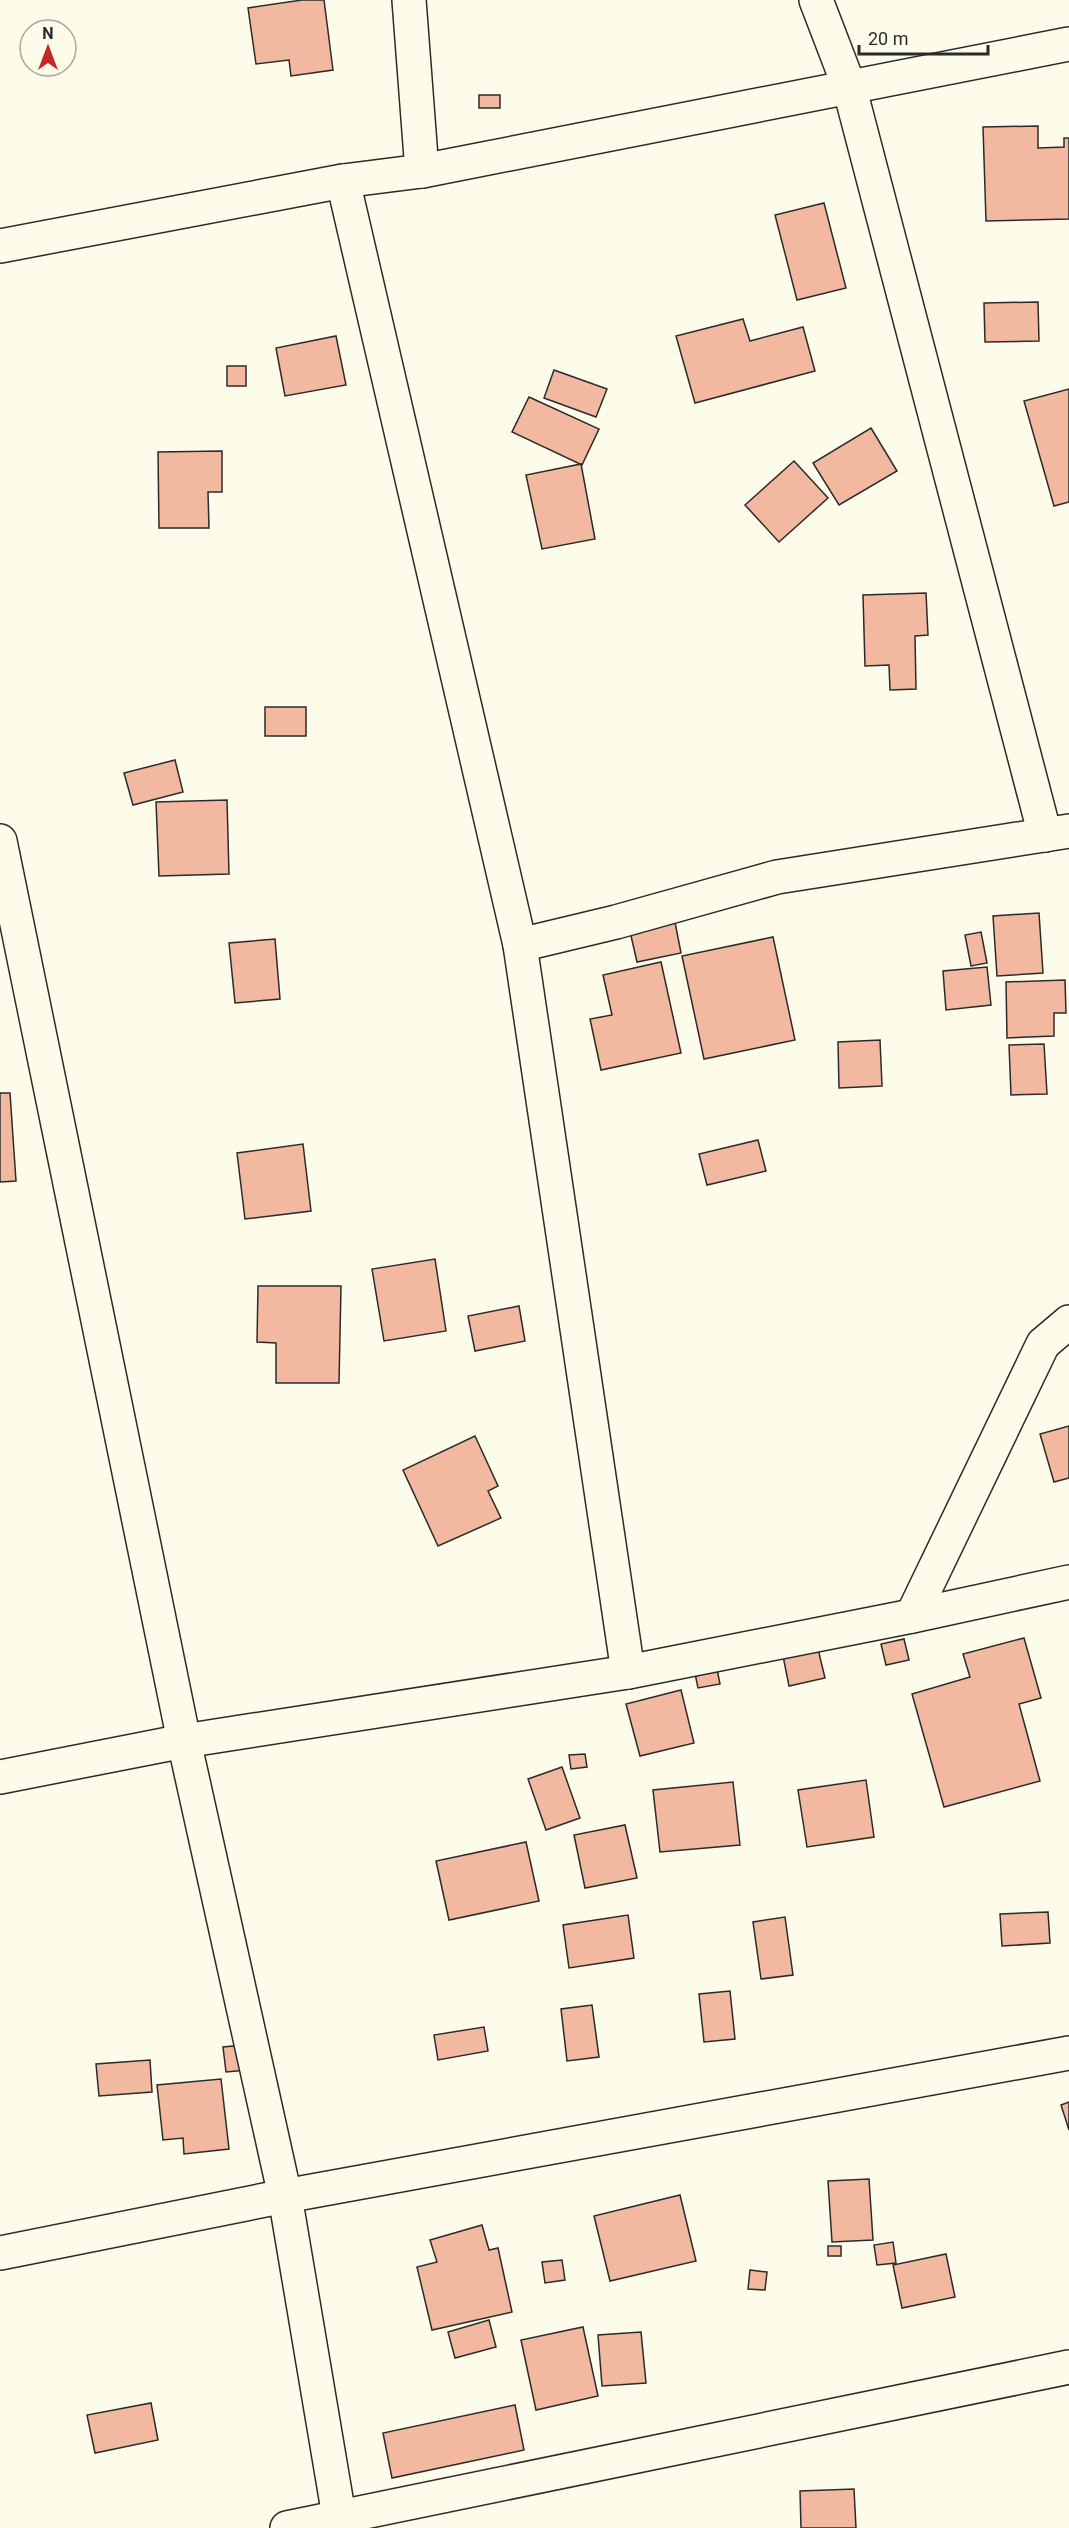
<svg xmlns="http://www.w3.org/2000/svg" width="1069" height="2528" font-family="Roboto,sans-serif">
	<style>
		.building { fill: #f2b8a0; stroke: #2b2b2b; stroke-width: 1.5 }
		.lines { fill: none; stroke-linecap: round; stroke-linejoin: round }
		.minor-casing { stroke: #2b2b2b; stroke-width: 36 }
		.minor { stroke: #fdfbea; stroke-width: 33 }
	</style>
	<rect width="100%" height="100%" fill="#fdfbea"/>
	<g class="building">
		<path d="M 302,0 L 324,0 L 333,70 L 291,76 L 289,60 L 256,64 L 248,8 Z"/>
		<rect x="479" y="95" width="21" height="13"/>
		<path d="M 1038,126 L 1038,148 L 1064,147 L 1064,138 L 1069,138 L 1069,219 L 986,221 L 983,127 Z"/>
		<path d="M 824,203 L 846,288 L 797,300 L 775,215 Z"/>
		<path d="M 1038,302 L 1039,341 L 985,342 L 984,303 Z"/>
		<path d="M 743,319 L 750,341 L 803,327 L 815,371 L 695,403 L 676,336 Z"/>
		<path d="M 336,336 L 346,385 L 285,396 L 276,348 Z"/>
		<rect x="227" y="366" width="19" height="20"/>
		<path d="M 554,370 L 607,389 L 596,417 L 544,398 Z"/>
		<path d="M 1069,389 L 1069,502 L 1054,506 L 1024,401 Z"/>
		<path d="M 529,397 L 599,429 L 582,465 L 512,432 Z"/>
		<path d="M 871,428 L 897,471 L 839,505 L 813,463 Z"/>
		<path d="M 222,451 L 222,492 L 208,492 L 209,528 L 159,528 L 158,452 Z"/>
		<path d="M 794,461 L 828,498 L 779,542 L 745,505 Z"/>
		<path d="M 581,464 L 595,539 L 542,549 L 526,475 Z"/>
		<path d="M 926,593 L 928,635 L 915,636 L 916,689 L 890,690 L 889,665 L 865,666 L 863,595 Z"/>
		<rect x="265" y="707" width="41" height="29"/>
		<path d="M 175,760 L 183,792 L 133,805 L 124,773 Z"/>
		<path d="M 227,800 L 229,874 L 159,876 L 156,802 Z"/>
		<path d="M 1039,913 L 1043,973 L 997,976 L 993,916 Z"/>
		<path d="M 674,917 L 681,953 L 637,962 L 629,927 Z"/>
		<path d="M 981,932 L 987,963 L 971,966 L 965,935 Z"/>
		<path d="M 773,937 L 795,1040 L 704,1059 L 682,956 Z"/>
		<path d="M 275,939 L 280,999 L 235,1003 L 229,943 Z"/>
		<path d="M 661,962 L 681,1053 L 601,1070 L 590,1019 L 612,1015 L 603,975 Z"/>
		<path d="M 987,967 L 991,1005 L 946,1010 L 943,971 Z"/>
		<path d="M 1065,980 L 1066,1013 L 1054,1013 L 1054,1036 L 1007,1038 L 1006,982 Z"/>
		<path d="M 880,1040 L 882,1086 L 839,1088 L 838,1042 Z"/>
		<path d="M 1044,1044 L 1047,1094 L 1011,1095 L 1009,1045 Z"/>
		<path d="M 0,1093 L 10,1093 L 16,1181 L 0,1182 Z"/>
		<path d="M 758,1140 L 766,1171 L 707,1185 L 699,1154 Z"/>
		<path d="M 303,1144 L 311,1211 L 245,1219 L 237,1153 Z"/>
		<path d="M 435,1259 L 446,1331 L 384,1341 L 372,1269 Z"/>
		<path d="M 258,1286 L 341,1286 L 339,1383 L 276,1383 L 276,1343 L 257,1342 Z"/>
		<path d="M 519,1306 L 525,1341 L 475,1351 L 468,1316 Z"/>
		<path d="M 1069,1426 L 1069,1478 L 1054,1482 L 1040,1434 Z"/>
		<path d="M 475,1436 L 498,1486 L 488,1491 L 501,1518 L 438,1546 L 403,1470 Z"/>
		<path d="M 1024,1638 L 1041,1698 L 1019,1704 L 1040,1781 L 944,1807 L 912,1694 L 970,1677 L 963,1654 Z"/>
		<path d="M 904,1639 L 909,1660 L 886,1665 L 881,1644 Z"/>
		<path d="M 818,1649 L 825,1678 L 789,1686 L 783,1656 Z"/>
		<path d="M 716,1664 L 720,1684 L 698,1688 L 694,1669 Z"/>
		<path d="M 681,1690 L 694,1743 L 640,1756 L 626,1704 Z"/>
		<path d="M 585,1754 L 587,1767 L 571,1769 L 569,1755 Z"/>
		<path d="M 562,1767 L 580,1818 L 546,1830 L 528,1779 Z"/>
		<path d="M 866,1780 L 874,1837 L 807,1847 L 798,1790 Z"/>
		<path d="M 733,1782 L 740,1845 L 660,1852 L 653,1790 Z"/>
		<path d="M 625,1825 L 637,1878 L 585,1888 L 574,1835 Z"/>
		<path d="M 526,1842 L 539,1901 L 449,1920 L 436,1861 Z"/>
		<path d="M 1048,1912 L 1050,1943 L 1002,1946 L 1000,1914 Z"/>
		<path d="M 628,1915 L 634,1958 L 569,1968 L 563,1925 Z"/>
		<path d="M 785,1917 L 793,1975 L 761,1979 L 753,1922 Z"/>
		<path d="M 730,1991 L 735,2039 L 704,2042 L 699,1994 Z"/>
		<path d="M 592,2005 L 599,2057 L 567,2061 L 561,2009 Z"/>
		<path d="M 484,2027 L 488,2051 L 438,2060 L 434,2035 Z"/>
		<path d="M 244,2045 L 247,2070 L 226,2072 L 223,2047 Z"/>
		<path d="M 150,2060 L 152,2092 L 99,2096 L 96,2064 Z"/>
		<path d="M 221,2079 L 229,2149 L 184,2154 L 183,2138 L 163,2140 L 157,2085 Z"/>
		<path d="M 1069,2102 L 1069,2130 L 1061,2105 Z"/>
		<path d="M 869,2179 L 873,2240 L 832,2242 L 828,2181 Z"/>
		<path d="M 680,2195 L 696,2261 L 610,2281 L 594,2216 Z"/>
		<path d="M 482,2225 L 489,2250 L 498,2248 L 512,2312 L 432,2330 L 417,2267 L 437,2262 L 430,2240 Z"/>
		<path d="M 893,2242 L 896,2263 L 877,2265 L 874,2245 Z"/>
		<rect x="828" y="2246" width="13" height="10"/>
		<path d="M 946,2254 L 955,2297 L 902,2308 L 893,2265 Z"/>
		<path d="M 562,2260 L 565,2280 L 545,2283 L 542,2262 Z"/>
		<path d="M 750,2270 L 767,2272 L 765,2290 L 748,2289 Z"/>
		<path d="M 489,2320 L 496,2347 L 455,2358 L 448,2332 Z"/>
		<path d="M 583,2327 L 598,2396 L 536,2410 L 521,2340 Z"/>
		<path d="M 641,2332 L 646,2383 L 602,2386 L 598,2335 Z"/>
		<path d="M 151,2403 L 158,2440 L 95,2453 L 87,2415 Z"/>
		<path d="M 515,2405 L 524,2450 L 392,2478 L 383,2433 Z"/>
		<path d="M 854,2489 L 856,2528 L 801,2528 L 800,2491 Z"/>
	</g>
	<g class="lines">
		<defs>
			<g id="minor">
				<path d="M 409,0 L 422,171"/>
				<path d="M 816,0 L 849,86 L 1045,835"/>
				<path d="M 343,181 L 520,945 L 628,1672"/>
				<path d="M 0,246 L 343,181 L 422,171 L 1069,44"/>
				<path d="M 0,841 L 184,1741 L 285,2196 L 341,2528"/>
				<path d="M 520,945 L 616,922 L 777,877 L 1069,831"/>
				<path d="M 912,1616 L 1043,1344 L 1069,1322"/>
				<path d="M 0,1777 L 184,1741 L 628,1672 L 912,1616 L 1069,1582"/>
				<path d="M 0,2253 L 285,2196 L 1069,2053"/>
				<path d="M 287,2528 L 1069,2367"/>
			</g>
		</defs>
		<use href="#minor" class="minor-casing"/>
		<use href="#minor" class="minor"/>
	</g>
	<g transform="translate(48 48)"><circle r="28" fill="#fdfbea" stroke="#a9a89e" stroke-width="1.5"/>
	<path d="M0-4.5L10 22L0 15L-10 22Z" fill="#c62828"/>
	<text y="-9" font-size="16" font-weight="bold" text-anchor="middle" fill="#2b2b2b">N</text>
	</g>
	<path d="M859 45v9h129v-9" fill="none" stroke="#2b2b2b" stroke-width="3"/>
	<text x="868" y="45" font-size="18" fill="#2b2b2b" stroke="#fdfbea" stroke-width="4.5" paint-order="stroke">20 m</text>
</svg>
